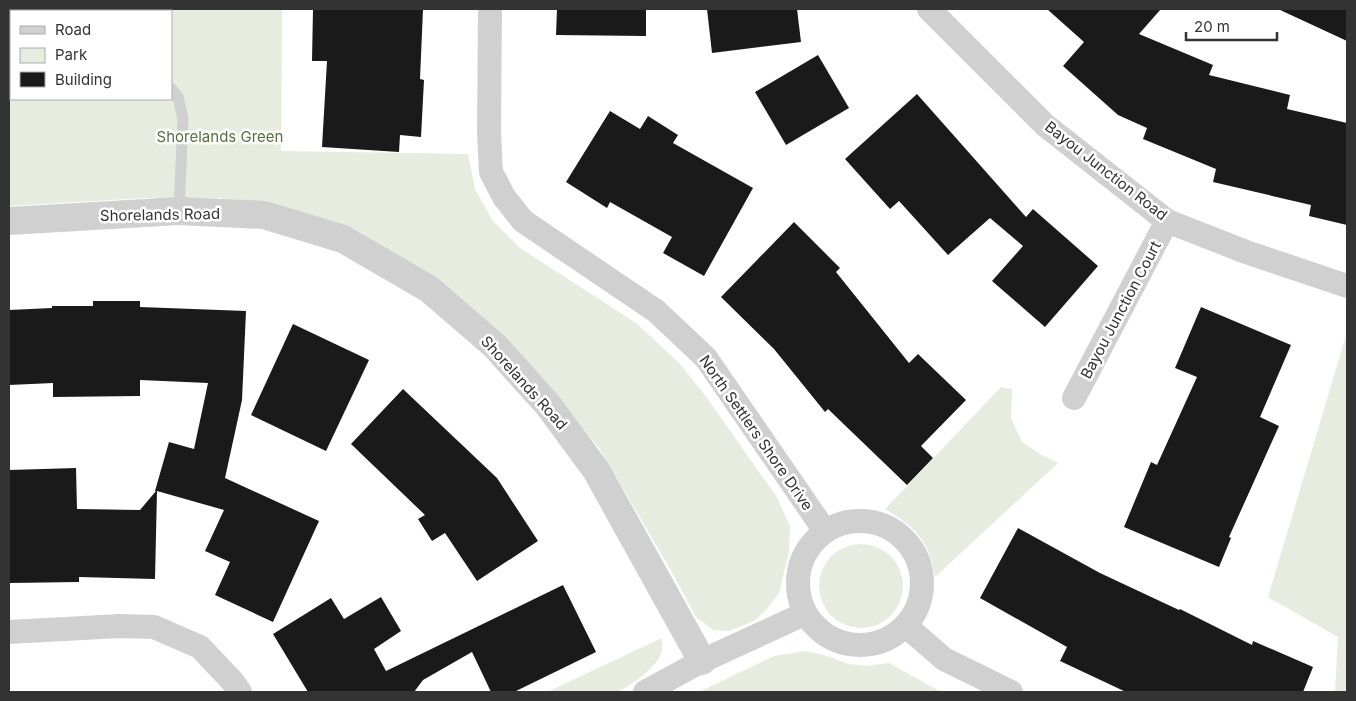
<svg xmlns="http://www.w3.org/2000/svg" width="1356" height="701" font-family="Inter,sans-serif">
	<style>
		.green { fill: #e6ecdf; fill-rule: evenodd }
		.building { fill: #1a1a1a }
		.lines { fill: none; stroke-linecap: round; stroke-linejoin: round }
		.service { stroke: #d0d0d0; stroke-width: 11 }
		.minor { stroke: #d0d0d0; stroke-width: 24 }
		.tertiary { stroke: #d0d0d0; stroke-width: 28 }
		.labels { text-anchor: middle; stroke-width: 5; stroke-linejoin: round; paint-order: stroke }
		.park-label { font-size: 15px; fill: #56703f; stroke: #fff }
		.street-label { font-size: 15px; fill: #333; stroke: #fff }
	</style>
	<rect width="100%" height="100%" fill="#fff"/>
	<g class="green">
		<path d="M 9,9 L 282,9 L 281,151 L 468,154 L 475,189 L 493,221 L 520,248 L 636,323 L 680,364 L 707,398 L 776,496 L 790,526 L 789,552 L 779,593 L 766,610 L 754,621 L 729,631 L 713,630 L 696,617 L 669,567 L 599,448 L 511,346 L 282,208 L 221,198 L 144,198 L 9,206 ZM 11,11 L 171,11 L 171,99 L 11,99 Z"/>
		<path d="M 1347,332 L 1347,692 L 1335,692 L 1338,637 L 1268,597 Z"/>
		<path d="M 1001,387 L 1012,389 L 1011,418 L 1022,442 L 1040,454 L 1058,463 L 935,577 C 930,541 915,527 885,509 Z"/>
		<circle cx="861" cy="586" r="42"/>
		<path d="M 662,638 C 662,643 663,650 661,654 C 654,670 632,684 618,692 L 547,692 Z"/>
		<path d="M 805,651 L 824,655 L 849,664 L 867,666 L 889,663 L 941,692 L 699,692 L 774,656 Z"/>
	</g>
	<g class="building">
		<path d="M 313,9 L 423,9 L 420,79 L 424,80 L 421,137 L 400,135 L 399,152 L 322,147 L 327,61 L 312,61 Z"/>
		<path d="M 557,9 L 646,9 L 646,36 L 556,35 Z"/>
		<path d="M 707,9 L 797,9 L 801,42 L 712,53 Z"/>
		<path d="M 1047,9 L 1161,9 L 1139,34 L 1213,65 L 1209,75 L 1290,95 L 1287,109 L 1347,123 L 1347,225 L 1309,216 L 1311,205 L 1213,182 L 1216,169 L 1143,139 L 1147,128 L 1118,115 L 1063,66 L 1084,42 Z"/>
		<path d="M 1278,9 L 1347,9 L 1347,41 Z"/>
		<path d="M 818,55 L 849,108 L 786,145 L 755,92 Z"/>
		<path d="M 917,94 L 1026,217 L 1033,209 L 1098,266 L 1045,327 L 992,281 L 1023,246 L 990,218 L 948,255 L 899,201 L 890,209 L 845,159 Z"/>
		<path d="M 610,111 L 640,129 L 648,116 L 678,135 L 673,143 L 753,188 L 704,276 L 663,253 L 672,237 L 610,202 L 607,208 L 566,182 Z"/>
		<path d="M 794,222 L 840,268 L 836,272 L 909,363 L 918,354 L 966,400 L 921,446 L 933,458 L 907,485 L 828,409 L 825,412 L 774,349 L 721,297 Z"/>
		<path d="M 93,301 L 140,301 L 140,307 L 246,311 L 242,400 L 225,478 L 319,521 L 273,622 L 215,595 L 230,562 L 205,551 L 224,510 L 157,491 L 155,579 L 79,577 L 79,582 L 9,583 L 9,470 L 76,468 L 77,509 L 140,510 L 156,491 L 155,491 L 169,442 L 194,449 L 208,383 L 140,380 L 140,396 L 53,397 L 53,383 L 9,385 L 9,310 L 52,308 L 52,306 L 93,306 Z"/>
		<path d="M 1201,307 L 1291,345 L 1260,417 L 1279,426 L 1229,537 L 1231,538 L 1219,567 L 1124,527 L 1151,462 L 1157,465 L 1197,377 L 1175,368 Z"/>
		<path d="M 293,324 L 369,360 L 326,451 L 251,415 Z"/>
		<path d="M 403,389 L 497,478 L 538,541 L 477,581 L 445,533 L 432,541 L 418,519 L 425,515 L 351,444 Z"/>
		<path d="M 1018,528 L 1100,573 L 1179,610 L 1180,609 L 1252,645 L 1253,641 L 1313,667 L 1303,692 L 1126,692 L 1060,661 L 1067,647 L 980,598 Z"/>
		<path d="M 563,585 L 596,652 L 514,692 L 491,692 L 472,652 L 423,680 L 414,692 L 308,692 L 273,634 L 331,598 L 344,619 L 381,597 L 401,631 L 374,649 L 386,671 Z"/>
	</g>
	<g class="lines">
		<path class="service" d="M 171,88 L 178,97 L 183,119 L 179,211"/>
		<g class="minor">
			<path d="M 490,9 L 489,133 L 491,172 L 504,197 L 523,221 L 656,311 L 706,358 L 825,531"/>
			<path d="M 929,9 L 1045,125 L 1167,221 L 1246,252 L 1347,286"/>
			<path d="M 1074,398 L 1167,221"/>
			<circle cx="860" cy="583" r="62"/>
			<path d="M 906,626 L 944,659 L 1011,692"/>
			<path d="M 9,632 L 120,626 L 154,627 L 200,647 L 233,682 L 240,692"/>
			<path d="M 645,692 L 702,661 L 804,614"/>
		</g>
		<path class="tertiary" d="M 9,221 L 179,211 L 264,215 L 343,239 L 429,289 L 495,346 L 548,405 L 596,470 L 702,661"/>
	</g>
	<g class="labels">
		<g class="park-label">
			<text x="220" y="142">Shorelands Green</text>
		</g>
		<g class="street-label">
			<text transform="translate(1106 171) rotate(38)" y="5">Bayou Junction Road</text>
			<text transform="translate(160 215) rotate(-1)" y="5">Shorelands Road</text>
			<text transform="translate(1121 310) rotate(-62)" y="5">Bayou Junction Court</text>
			<text transform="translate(524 383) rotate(48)" y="5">Shorelands Road</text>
			<text transform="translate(756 433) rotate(55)" y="5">North Settlers Shore Drive</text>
		</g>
	</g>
	<rect width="1356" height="701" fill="none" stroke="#333333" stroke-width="20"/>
	<rect x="10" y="10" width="162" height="90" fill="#ffffff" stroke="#adadad"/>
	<rect x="20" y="26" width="25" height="8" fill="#d0d0d0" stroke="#adadad"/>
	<text x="55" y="35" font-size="15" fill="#333333">Road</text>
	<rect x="20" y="48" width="25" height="15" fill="#e6ecdf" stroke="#adadad"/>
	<text x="55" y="60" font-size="15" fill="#333333">Park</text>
	<rect x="20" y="72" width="25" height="15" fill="#1a1a1a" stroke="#adadad"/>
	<text x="55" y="85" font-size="15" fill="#333333">Building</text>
	<path d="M1186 32v8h91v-8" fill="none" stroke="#333333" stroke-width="2.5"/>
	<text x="1194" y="32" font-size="15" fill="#333333" stroke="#ffffff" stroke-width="4" paint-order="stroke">20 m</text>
</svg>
